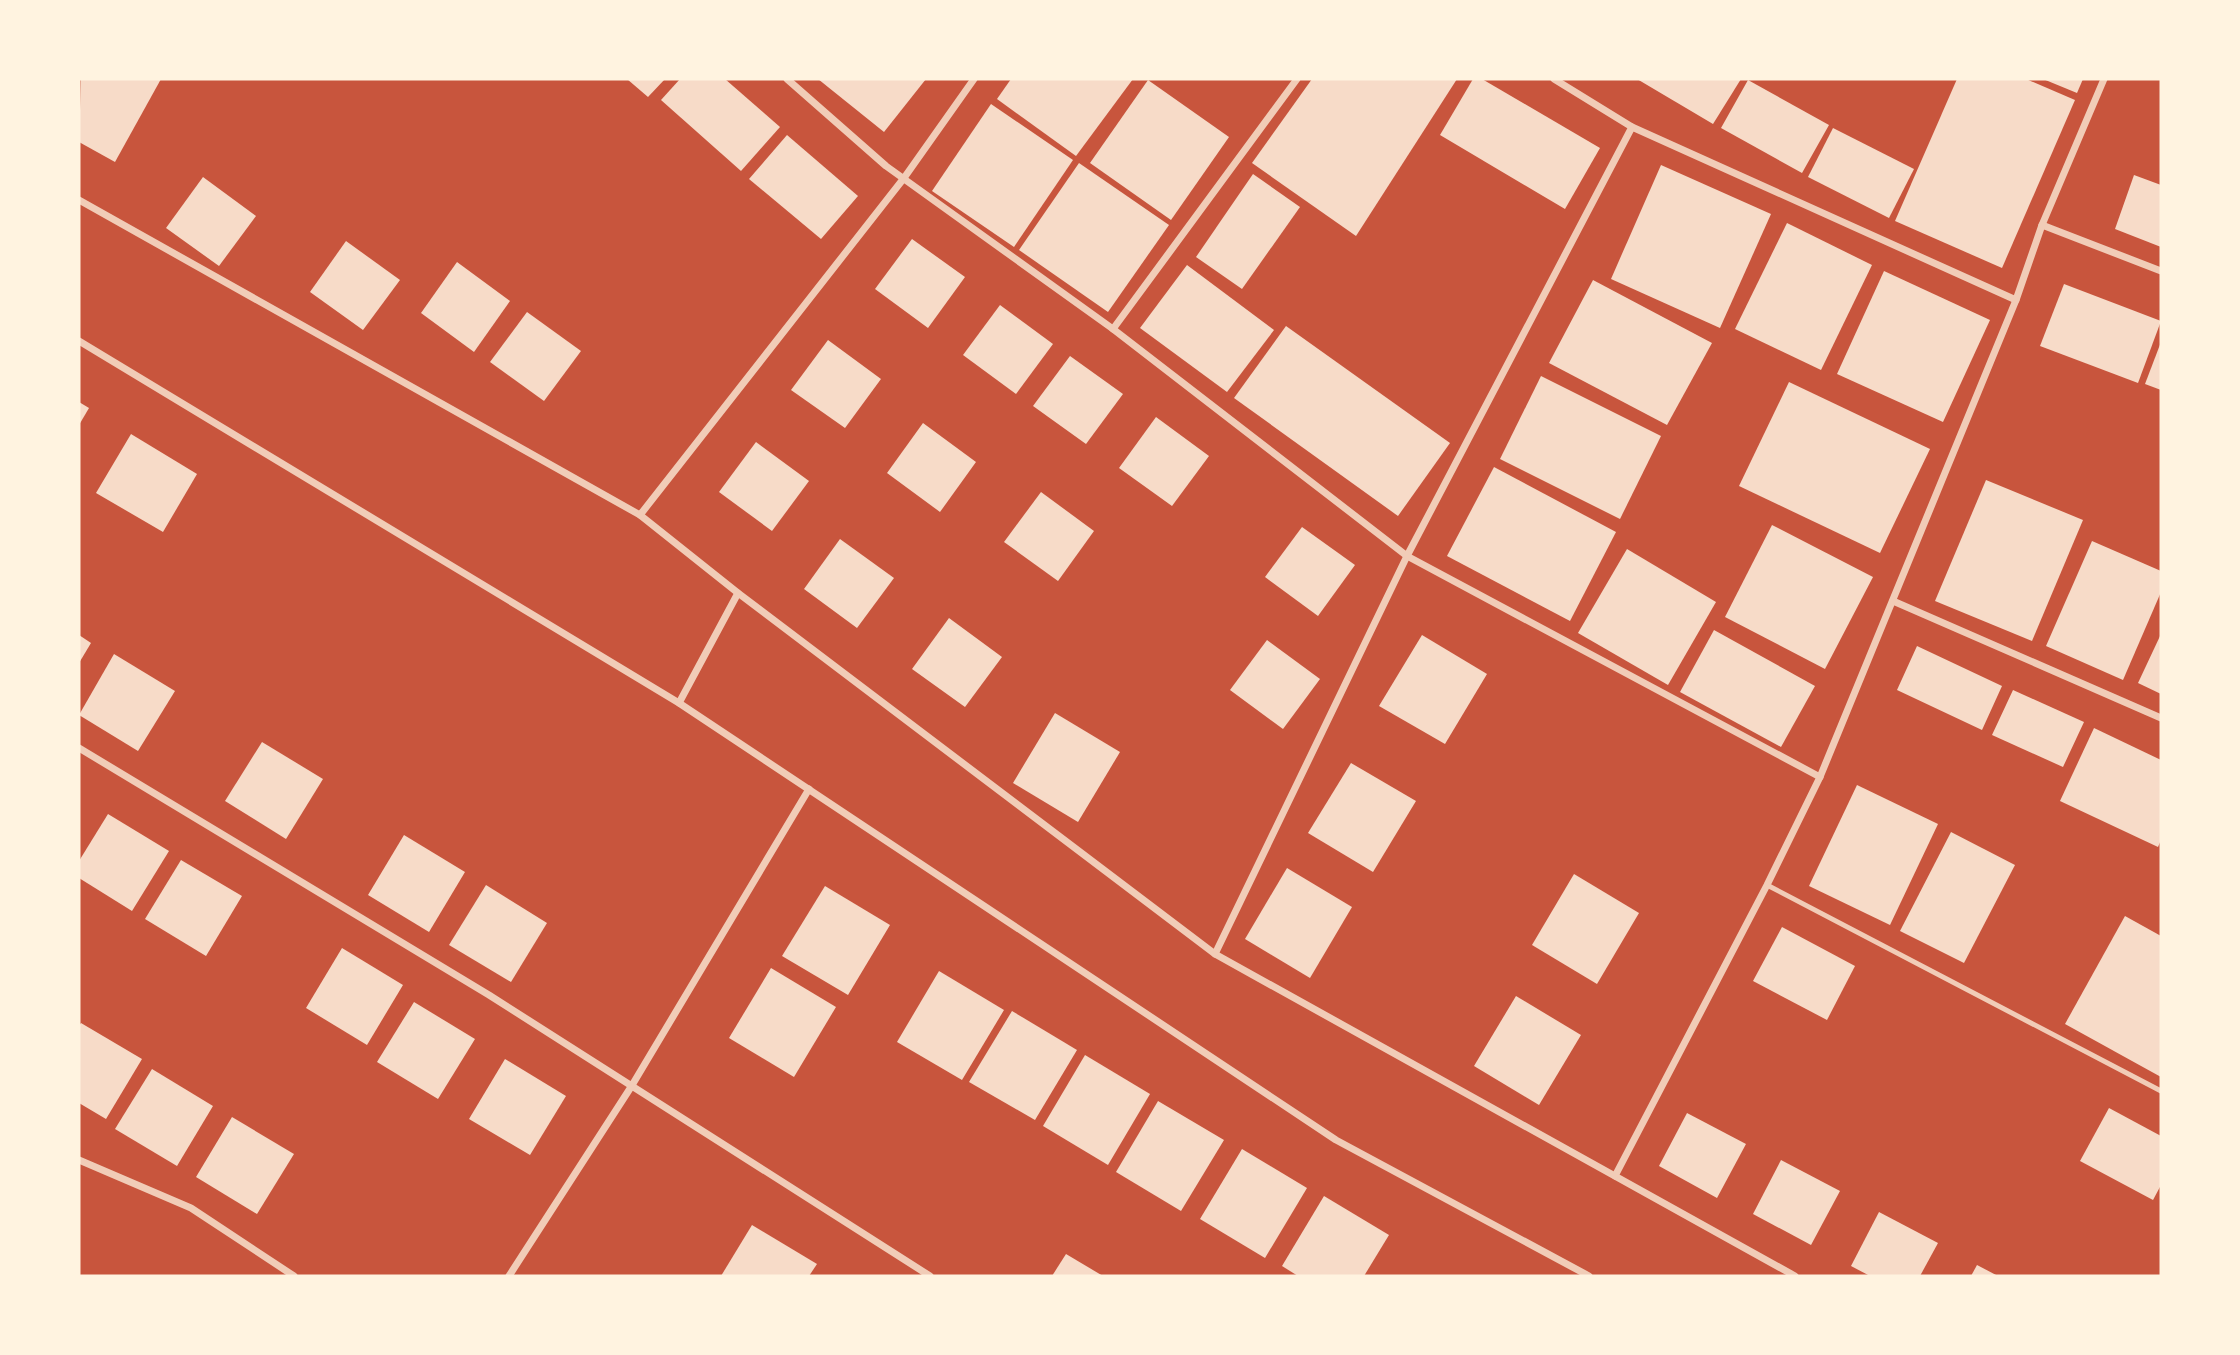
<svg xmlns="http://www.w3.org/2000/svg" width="2240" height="1355" font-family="'Source Sans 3',sans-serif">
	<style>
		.building { fill: #f7dbc8 }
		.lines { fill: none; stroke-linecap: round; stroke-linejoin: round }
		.service { stroke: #f1ccb7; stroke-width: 5 }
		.minor { stroke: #f1ccb7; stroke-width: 7 }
	</style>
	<rect width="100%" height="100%" fill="#c8553d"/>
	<g class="building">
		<path d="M 81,79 L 161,79 L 115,162 L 79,142 Z"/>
		<path d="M 627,79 L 665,79 L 648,97 Z"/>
		<path d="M 680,79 L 725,79 L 780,127 L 741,171 L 661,100 Z"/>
		<path d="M 818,79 L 926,79 L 884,132 Z"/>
		<path d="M 1011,79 L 1133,79 L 1076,156 L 997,99 Z"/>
		<path d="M 1312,79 L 1457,79 L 1356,236 L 1252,163 Z"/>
		<path d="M 1473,79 L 1482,79 L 1600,148 L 1565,209 L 1440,135 Z"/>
		<path d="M 1637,79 L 1741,79 L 1713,124 Z"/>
		<path d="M 1957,79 L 2026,79 L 2075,100 L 2002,268 L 1895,221 Z"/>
		<path d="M 2043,79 L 2083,79 L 2077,93 Z"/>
		<path d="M 1148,80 L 1229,137 L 1171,220 L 1090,163 Z"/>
		<path d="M 1748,80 L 1829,125 L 1802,173 L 1721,128 Z"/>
		<path d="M 991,104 L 1073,160 L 1014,247 L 932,191 Z"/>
		<path d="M 1833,128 L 1914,169 L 1889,218 L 1808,177 Z"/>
		<path d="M 787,135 L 858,196 L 821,239 L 749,179 Z"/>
		<path d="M 1079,163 L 1169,225 L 1108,312 L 1019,250 Z"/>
		<path d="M 1661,165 L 1771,214 L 1720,328 L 1611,279 Z"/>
		<path d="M 1253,174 L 1300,207 L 1242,289 L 1196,257 Z"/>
		<path d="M 2134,175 L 2161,185 L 2161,247 L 2115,229 Z"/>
		<path d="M 203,177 L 256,216 L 219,266 L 166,228 Z"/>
		<path d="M 1787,223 L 1872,265 L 1821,370 L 1735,329 Z"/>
		<path d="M 912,239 L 965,277 L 928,328 L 875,289 Z"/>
		<path d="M 346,241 L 400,280 L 363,330 L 310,292 Z"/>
		<path d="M 457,262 L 510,301 L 474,352 L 421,313 Z"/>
		<path d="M 1187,265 L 1274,330 L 1227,392 L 1140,328 Z"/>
		<path d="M 1884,271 L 1990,320 L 1943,422 L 1837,374 Z"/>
		<path d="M 1593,280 L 1712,343 L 1667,425 L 1549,363 Z"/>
		<path d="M 2064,284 L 2161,321 L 2138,383 L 2040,346 Z"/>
		<path d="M 1000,305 L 1053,344 L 1016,394 L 963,355 Z"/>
		<path d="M 527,312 L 581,351 L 544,401 L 490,362 Z"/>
		<path d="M 1286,326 L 1450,443 L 1398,516 L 1234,398 Z"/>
		<path d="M 828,340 L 881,379 L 845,428 L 791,390 Z"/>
		<path d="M 2161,342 L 2161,390 L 2145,384 Z"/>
		<path d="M 1070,356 L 1123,394 L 1086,444 L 1033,406 Z"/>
		<path d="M 1541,376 L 1661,436 L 1620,519 L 1500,459 Z"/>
		<path d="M 1789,382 L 1930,449 L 1880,553 L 1739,486 Z"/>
		<path d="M 79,402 L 89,408 L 79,425 Z"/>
		<path d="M 1156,417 L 1209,456 L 1172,506 L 1119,468 Z"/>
		<path d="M 923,423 L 976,462 L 940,512 L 887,473 Z"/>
		<path d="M 131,434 L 197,474 L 163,532 L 96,493 Z"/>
		<path d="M 756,442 L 809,481 L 772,531 L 719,492 Z"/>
		<path d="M 1494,467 L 1616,532 L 1570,621 L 1447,556 Z"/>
		<path d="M 1986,480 L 2083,520 L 2032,641 L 1935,601 Z"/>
		<path d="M 1041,492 L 1094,531 L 1058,581 L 1004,542 Z"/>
		<path d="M 1772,525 L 1873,577 L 1825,669 L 1725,617 Z"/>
		<path d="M 1302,527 L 1355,565 L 1318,616 L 1265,577 Z"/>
		<path d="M 840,539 L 894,578 L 857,628 L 804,589 Z"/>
		<path d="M 2092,541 L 2161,571 L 2161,592 L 2123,680 L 2046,646 Z"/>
		<path d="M 1627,549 L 1716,602 L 1668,685 L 1578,633 Z"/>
		<path d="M 949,618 L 1002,657 L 965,707 L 912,669 Z"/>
		<path d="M 1714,630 L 1815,686 L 1781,747 L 1680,692 Z"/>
		<path d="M 2161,634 L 2161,694 L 2138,683 Z"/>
		<path d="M 79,635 L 91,643 L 79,663 Z"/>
		<path d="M 1422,635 L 1487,674 L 1445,744 L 1379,706 Z"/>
		<path d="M 1267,640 L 1320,679 L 1283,729 L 1230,690 Z"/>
		<path d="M 1917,646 L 2002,686 L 1982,730 L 1897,690 Z"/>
		<path d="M 114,654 L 175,691 L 138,751 L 79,715 Z"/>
		<path d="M 2013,690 L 2084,722 L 2063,767 L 1992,735 Z"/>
		<path d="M 1055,713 L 1120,752 L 1078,822 L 1013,783 Z"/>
		<path d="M 2094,728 L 2161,760 L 2161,840 L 2158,847 L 2060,801 Z"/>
		<path d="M 262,742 L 323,779 L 286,839 L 225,801 Z"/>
		<path d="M 1351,763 L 1416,801 L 1373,872 L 1308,833 Z"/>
		<path d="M 1857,785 L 1938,824 L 1890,925 L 1809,886 Z"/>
		<path d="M 108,814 L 169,851 L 132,911 L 79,878 L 79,861 Z"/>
		<path d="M 1951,832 L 2015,865 L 1964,963 L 1900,931 Z"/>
		<path d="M 404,835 L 465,872 L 429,932 L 368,895 Z"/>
		<path d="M 181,860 L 242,896 L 206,956 L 145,919 Z"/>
		<path d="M 1287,868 L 1352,907 L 1310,978 L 1245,939 Z"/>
		<path d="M 1574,874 L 1639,913 L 1597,984 L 1532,945 Z"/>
		<path d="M 486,885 L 547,923 L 511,982 L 449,945 Z"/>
		<path d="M 825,886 L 890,925 L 848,995 L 782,956 Z"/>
		<path d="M 2125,916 L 2161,936 L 2161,1077 L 2065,1024 Z"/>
		<path d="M 1782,927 L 1855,966 L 1827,1020 L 1753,981 Z"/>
		<path d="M 342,948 L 403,985 L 367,1045 L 306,1008 Z"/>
		<path d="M 771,968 L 836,1007 L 794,1077 L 729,1038 Z"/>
		<path d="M 939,971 L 1004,1010 L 962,1080 L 897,1042 Z"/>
		<path d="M 1516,996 L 1581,1035 L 1539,1105 L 1474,1066 Z"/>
		<path d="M 414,1002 L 475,1039 L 438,1099 L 377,1062 Z"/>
		<path d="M 1012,1011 L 1077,1050 L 1035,1120 L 969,1082 Z"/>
		<path d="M 81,1023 L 142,1059 L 106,1119 L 79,1103 L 79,1026 Z"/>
		<path d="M 1085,1055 L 1150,1094 L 1108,1165 L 1043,1126 Z"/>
		<path d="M 505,1059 L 566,1096 L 530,1155 L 469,1119 Z"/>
		<path d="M 152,1069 L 213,1106 L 177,1166 L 115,1129 Z"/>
		<path d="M 1158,1101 L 1224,1140 L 1181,1211 L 1116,1172 Z"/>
		<path d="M 2109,1108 L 2161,1136 L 2161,1185 L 2153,1200 L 2080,1161 Z"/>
		<path d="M 1687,1113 L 1746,1144 L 1717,1198 L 1659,1166 Z"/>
		<path d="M 232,1117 L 294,1154 L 257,1214 L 196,1177 Z"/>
		<path d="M 1242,1149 L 1307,1188 L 1265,1258 L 1200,1219 Z"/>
		<path d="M 1781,1160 L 1840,1191 L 1811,1245 L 1753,1214 Z"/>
		<path d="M 1324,1196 L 1389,1235 L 1364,1276 L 1298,1276 L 1282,1266 Z"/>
		<path d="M 1879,1212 L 1938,1243 L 1920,1276 L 1870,1276 L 1851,1266 Z"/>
		<path d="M 752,1225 L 817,1264 L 809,1276 L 721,1276 Z"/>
		<path d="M 1066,1254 L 1103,1276 L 1052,1276 Z"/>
		<path d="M 1977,1265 L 1998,1276 L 1971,1276 Z"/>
	</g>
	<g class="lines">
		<path class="service" d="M 1767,885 L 2161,1091"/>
		<g class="minor">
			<path d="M 787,79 L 886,166 L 1113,329 L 1407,556 L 1820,777"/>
			<path d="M 1554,79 L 1632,127 L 2016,300"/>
			<path d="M 79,200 L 640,515 L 738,593 L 1215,954 L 1795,1276"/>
			<path d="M 2042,225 L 2161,271"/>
			<path d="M 1113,329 L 1297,79"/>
			<path d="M 79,341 L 679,703 L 1336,1140 L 1589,1276"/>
			<path d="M 640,515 L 904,178 L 974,79"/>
			<path d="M 1893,601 L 2161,718"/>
			<path d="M 679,703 L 738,593"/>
			<path d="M 79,748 L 489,995 L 930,1276"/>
			<path d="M 1215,954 L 1407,556 L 1632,127"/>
			<path d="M 79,1160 L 191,1208 L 294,1276"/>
			<path d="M 1615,1176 L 1767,885 L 1820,777 L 2016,300 L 2042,225 L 2104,79"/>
			<path d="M 509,1276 L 631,1087 L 809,789"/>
		</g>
	</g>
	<rect width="2240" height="1355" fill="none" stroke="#fff3e0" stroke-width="161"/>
</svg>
